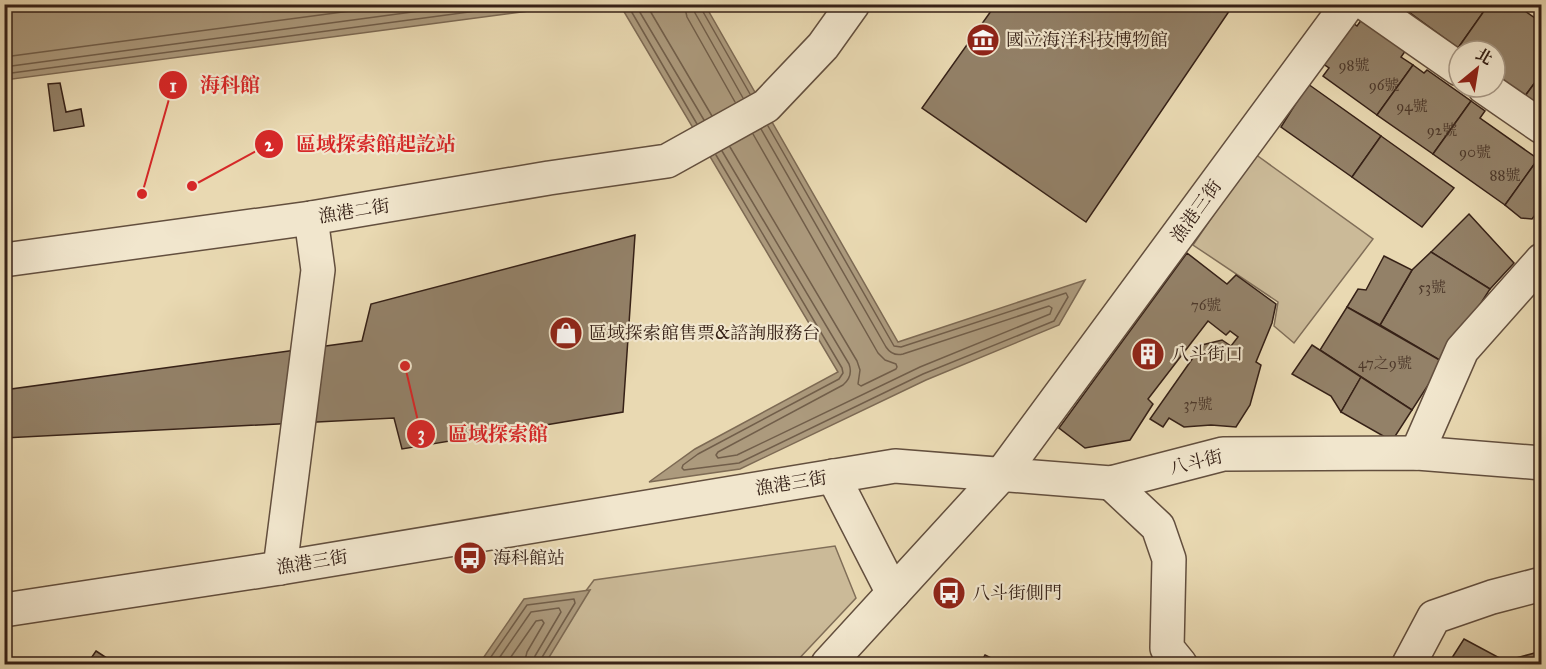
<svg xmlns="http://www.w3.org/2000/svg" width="1546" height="669" font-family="'IM FELL Great Primer','Noto Serif TC',serif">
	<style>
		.green { fill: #cbba98; stroke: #806e58; stroke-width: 1.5 }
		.water { fill: #ac9a7d; stroke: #7d6a54; stroke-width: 1.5 }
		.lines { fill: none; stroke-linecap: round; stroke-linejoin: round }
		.shore { stroke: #715e4a; stroke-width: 1.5 }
		.building { fill: #938168; stroke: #362117; stroke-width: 1.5 }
		.minor-casing { stroke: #634f3e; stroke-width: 36 }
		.minor { stroke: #f1e6cd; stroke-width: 33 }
		.labels { text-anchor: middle; stroke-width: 4.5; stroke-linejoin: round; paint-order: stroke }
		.number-label { font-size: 15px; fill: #4d392b }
		.poi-label { font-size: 18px; fill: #362117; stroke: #f1e6cd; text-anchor: start }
		.street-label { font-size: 18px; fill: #362117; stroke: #f1e6cd }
		.leader { fill: none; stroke: #d62828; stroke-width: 2 }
		.callout-dot { fill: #d62828; stroke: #f1e6cd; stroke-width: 2 }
		.mark-label { font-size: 18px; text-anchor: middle; font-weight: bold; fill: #fff }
		.callout-label { font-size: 20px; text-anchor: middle; font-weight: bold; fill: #d62828; stroke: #f1e6cd; stroke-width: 4.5; stroke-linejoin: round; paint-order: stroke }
	</style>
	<rect width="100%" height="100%" fill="#e9d9b2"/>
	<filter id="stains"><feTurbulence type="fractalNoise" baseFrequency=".00333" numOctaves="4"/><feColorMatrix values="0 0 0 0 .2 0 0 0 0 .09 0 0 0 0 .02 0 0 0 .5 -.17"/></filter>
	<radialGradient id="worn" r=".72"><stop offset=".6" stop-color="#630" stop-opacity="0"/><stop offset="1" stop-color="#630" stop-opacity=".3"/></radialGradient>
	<g class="green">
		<path d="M 1255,154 L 1373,239 L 1294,343 L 1274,326 L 1278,302 L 1193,245 Z"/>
		<path d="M 835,546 L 856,598 L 794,664 L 531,664 L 594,580 Z"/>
	</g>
	<g class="water">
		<path d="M 5,4 L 575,4 L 575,5 L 5,80 Z"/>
		<path d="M 620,5 L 705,5 L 898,342 L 1085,280 L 1059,325 L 926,380 L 740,469 L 649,482 L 695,449 L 838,372 Z"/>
		<path d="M 590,590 L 545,664 L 479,664 L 524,599 Z"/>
	</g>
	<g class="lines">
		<g class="shore">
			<path d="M 627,4 L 697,124"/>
			<path d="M 635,4 L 704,120"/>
			<path d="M 646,4 L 712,116"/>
			<path d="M 684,4 L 687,17 L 735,102"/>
			<path d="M 693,4 L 695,13 L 743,98"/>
			<path d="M 701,4 L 702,10 L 750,94"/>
			<path d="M 4,57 L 403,4"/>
			<path d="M 4,67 L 472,4"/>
			<path d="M 4,74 L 529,4"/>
			<path d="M 730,147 L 857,361 L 860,370 L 858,384 L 861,386 L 896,369 L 897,367 L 896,364 L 885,360 L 878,353 L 753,134"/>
			<path d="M 722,151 L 849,364 C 852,372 850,379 843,385 L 718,452 L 716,455 L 718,458 L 737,455 L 920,367 L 1050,314 L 1052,308 L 1049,306 L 903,354 C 895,356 890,353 886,347 L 761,129"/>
			<path d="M 716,155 L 842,368 L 843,373 L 839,379 L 698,454 L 683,465 L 682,468 L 684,470 L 739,463 L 923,374 L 1054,321 L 1068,297 L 1066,293 L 901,347 L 894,346 L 768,126"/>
			<path d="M 486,664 L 527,605 L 574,599 L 575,603 L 541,659 L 540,664"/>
			<path d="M 495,664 L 531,612 L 559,608 L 561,612 L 535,656 L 533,664"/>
			<path d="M 506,664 L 536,621 L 542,620 L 544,623 L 527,652 L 524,664"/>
		</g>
	</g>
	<g class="building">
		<path d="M 996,4 L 1234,4 L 1086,222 L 922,108 Z"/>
		<path d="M 1398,4 L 1489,4 L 1458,48 Z"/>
		<path d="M 1489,4 L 1515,4 L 1542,23 L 1542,73 L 1525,96 L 1495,75 L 1495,51 L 1462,51 L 1458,48 Z"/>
		<path d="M 1528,4 L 1542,4 L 1542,14 Z"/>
		<path d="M 1345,17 L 1357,26 L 1362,19 L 1406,50 L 1401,57 L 1413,65 L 1377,115 L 1323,76 L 1329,68 L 1316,59 Z"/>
		<path d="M 1413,65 L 1424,73 L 1427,70 L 1471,101 L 1433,154 L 1377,115 Z"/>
		<path d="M 1542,73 L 1542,108 L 1525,96 Z"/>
		<path d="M 60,83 L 66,112 L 81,109 L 84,126 L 54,131 L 48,84 Z"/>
		<path d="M 1308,84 L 1381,136 L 1352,177 L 1281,127 Z"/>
		<path d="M 1471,101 L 1485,111 L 1480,118 L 1538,159 L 1505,205 L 1433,154 Z"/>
		<path d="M 1381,136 L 1454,188 L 1422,227 L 1352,177 Z"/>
		<path d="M 1538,159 L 1542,163 L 1542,206 L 1532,219 L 1521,218 L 1505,205 Z"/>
		<path d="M 1469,214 L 1514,263 L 1490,289 L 1431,252 Z"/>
		<path d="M 635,235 L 623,412 L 402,449 L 394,418 L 4,438 L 4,390 L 362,341 L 371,304 Z"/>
		<path d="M 1431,252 L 1490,289 L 1443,362 L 1380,325 L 1412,270 Z"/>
		<path d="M 1187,253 L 1227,284 L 1236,275 L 1276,304 L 1272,323 L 1256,362 L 1261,365 L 1250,405 L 1236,427 L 1211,425 L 1184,427 L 1169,418 L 1163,427 L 1150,419 L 1202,345 L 1222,340 L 1231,346 L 1238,337 L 1230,331 L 1226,335 L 1208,321 L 1148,399 L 1153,404 L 1130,440 L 1085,448 L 1059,428 Z"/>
		<path d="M 1384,256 L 1412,270 L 1380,325 L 1347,307 L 1358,289 L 1366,290 Z"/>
		<path d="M 1347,307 L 1443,362 L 1412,410 L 1320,350 Z"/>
		<path d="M 1312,345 L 1361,377 L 1341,412 L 1331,396 L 1292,374 Z"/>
		<path d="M 1361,377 L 1412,410 L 1392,441 L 1341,412 Z"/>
		<path d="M 1464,639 L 1505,661 L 1542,651 L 1542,664 L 1448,664 Z"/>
		<path d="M 96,651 L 116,664 L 87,664 Z"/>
		<path d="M 985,655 L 1003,664 L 980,664 Z"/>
	</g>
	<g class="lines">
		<defs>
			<g id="minor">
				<path d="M 1366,4 L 1459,69"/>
				<path d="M 1484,87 L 1542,127"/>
				<path d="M 4,260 L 311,218 L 549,178 L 667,161 L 766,106 L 823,46 L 853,4"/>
				<path d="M 1417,453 L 1462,350 L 1542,260"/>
				<path d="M 833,476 L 893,593"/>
				<path d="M 1111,483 L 1158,527 L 1169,559 L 1167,648 L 1180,664"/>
				<path d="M 280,568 L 318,270 L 311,218"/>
				<path d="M 4,610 L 280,568 L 895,466 L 1111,483 L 1223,454 L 1417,453 L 1542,463"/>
				<path d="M 828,664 L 1001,475 L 1348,4"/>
				<path d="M 1409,664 L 1434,617 L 1492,597 L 1542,584"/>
			</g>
		</defs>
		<use href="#minor" class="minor-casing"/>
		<use href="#minor" class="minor"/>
	</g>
	<defs>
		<symbol id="museum-disc" viewBox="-11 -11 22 22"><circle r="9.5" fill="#8f2418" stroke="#f1e6cd"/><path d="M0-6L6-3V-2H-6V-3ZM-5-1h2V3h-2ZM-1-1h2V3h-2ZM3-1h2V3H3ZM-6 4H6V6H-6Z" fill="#fff"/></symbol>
		<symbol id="shop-disc" viewBox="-11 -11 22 22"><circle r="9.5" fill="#8f2418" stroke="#f1e6cd"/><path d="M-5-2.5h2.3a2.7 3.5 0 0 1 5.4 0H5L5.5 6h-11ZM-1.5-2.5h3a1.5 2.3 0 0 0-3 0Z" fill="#fff"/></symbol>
		<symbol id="building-disc" viewBox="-11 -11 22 22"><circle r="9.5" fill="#8f2418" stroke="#f1e6cd"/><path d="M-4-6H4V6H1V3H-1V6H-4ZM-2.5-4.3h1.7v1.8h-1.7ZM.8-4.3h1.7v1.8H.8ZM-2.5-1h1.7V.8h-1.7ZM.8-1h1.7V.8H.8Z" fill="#fff"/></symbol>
		<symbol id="bus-disc" viewBox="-11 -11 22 22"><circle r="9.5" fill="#8f2418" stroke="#f1e6cd"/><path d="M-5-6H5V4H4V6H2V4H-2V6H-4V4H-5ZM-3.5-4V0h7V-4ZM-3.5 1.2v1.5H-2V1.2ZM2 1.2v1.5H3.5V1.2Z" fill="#fff"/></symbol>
	</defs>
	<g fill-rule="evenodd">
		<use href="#museum-disc" x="964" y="21" width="38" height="38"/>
		<use href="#shop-disc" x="547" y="314" width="38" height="38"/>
		<use href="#building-disc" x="1129" y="335" width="38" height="38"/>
		<use href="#bus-disc" x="451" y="539" width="38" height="38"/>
		<use href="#bus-disc" x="930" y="574" width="38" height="38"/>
	</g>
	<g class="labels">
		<g class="number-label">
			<text x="1354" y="70">98號</text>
			<text x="1384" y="90">96號</text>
			<text x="1412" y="111">94號</text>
			<text x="1442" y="135">92號</text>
			<text x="1475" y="157">90號</text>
			<text x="1505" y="180">88號</text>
			<text x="1432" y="292">53號</text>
			<text x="1206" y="310">76號</text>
			<text x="1385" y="368">47之9號</text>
			<text x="1198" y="409">37號</text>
		</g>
		<g class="poi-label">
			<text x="1006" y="46">國立海洋科技博物館</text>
			<text x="589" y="339">區域探索館售票&amp;諮詢服務台</text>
			<text x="1171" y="360">八斗街口</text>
			<text x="493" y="564">海科館站</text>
			<text x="972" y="599">八斗街側門</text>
		</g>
		<g class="street-label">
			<text transform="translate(354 211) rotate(-9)" y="6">漁港二街</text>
			<text transform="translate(1196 211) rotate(-54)" y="6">漁港三街</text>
			<text transform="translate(1196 462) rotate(-13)" y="6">八斗街</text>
			<text transform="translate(791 483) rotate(-9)" y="6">漁港三街</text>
			<text transform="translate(312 562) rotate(-9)" y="6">漁港三街</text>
		</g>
	</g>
	<path class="leader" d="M142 194L173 85M192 186L269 144M405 366L421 434"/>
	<g class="callout-dot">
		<circle cx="142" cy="194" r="6"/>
		<circle cx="192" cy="186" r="6"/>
		<circle cx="405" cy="366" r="6"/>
		<circle cx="173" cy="85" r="15"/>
		<circle cx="269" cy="144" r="15"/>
		<circle cx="421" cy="434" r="15"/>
	</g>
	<g class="mark-label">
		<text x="173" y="92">1</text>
		<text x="269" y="151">2</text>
		<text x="421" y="440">3</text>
	</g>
	<g class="callout-label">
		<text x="230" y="92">海科館</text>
		<text x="376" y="151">區域探索館起訖站</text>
		<text x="498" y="441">區域探索館</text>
	</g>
	<rect width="1546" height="669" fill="none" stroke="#e9d9b2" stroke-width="24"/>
	<rect x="6" y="6" width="1534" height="657" fill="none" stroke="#362117" stroke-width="3"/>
	<rect x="12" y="12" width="1522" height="645" fill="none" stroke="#362117" stroke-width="1.5"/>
	<g transform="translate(1477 69) rotate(30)"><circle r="28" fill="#f1e6cd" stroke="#a69784" stroke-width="1.5"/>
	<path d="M0-4.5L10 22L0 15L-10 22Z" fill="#8f2418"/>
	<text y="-9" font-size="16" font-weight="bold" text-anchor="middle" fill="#362117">北</text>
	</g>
	<rect width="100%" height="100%" filter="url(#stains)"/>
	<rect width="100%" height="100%" fill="url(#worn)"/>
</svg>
